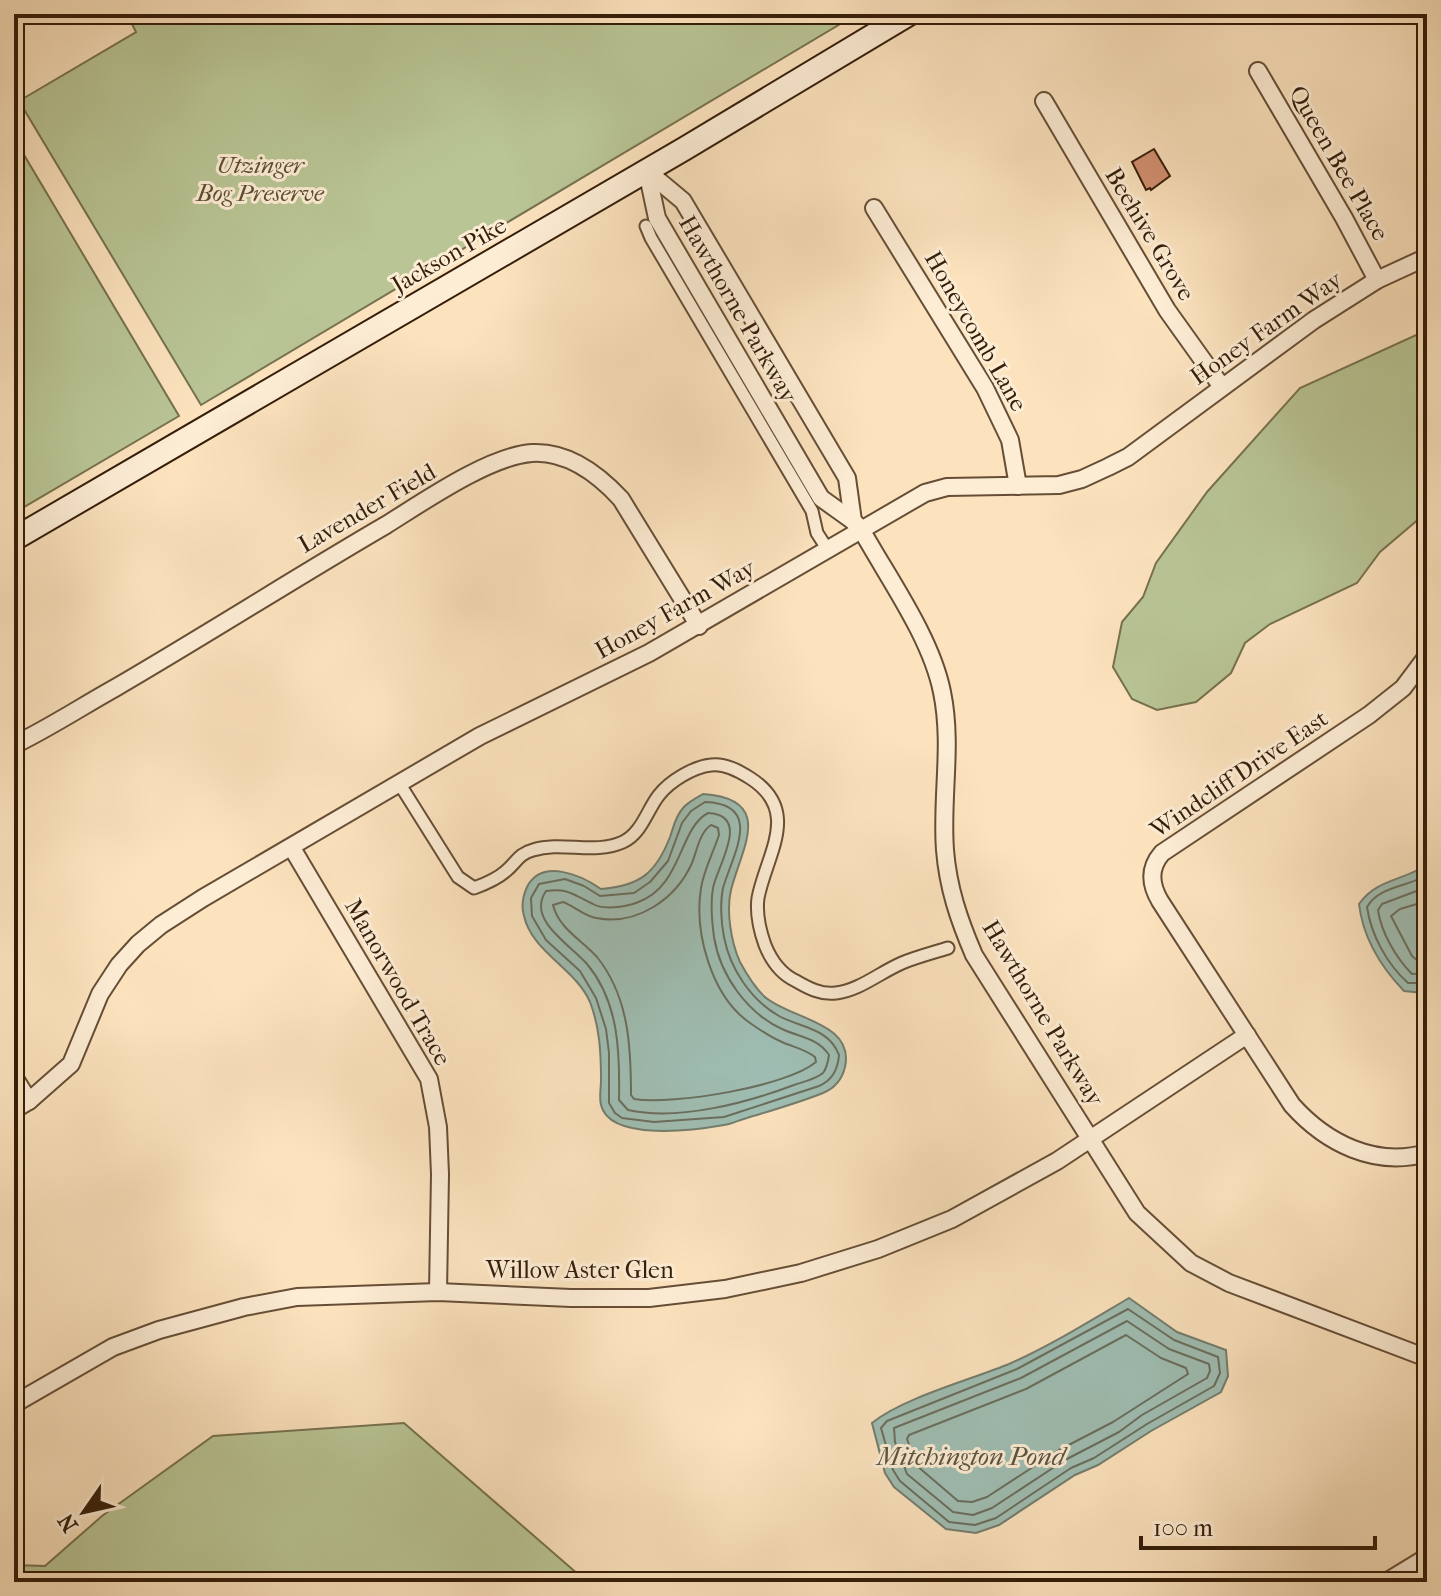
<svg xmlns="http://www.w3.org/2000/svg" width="1441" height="1596" font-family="'IM FELL French Canon',serif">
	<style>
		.green { fill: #b9c595; stroke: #76714f; stroke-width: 2 }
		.water { fill: #9fbeb3; stroke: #747e6f; stroke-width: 2 }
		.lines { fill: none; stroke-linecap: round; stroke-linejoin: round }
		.shore { stroke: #6a6e5e; stroke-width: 2 }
		.building { fill: #d39072; stroke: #341d09; stroke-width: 2 }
		.pedestrian-casing { stroke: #664e36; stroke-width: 15 }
		.minor-casing { stroke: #664e36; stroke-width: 20 }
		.secondary-casing { stroke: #341d09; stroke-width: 26 }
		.pedestrian { stroke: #fdedd5; stroke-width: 11 }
		.minor { stroke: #fdedd5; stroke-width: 16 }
		.secondary { stroke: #fdedd5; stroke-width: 22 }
		.labels { text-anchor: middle; stroke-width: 6; stroke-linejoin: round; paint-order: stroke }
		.street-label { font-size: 24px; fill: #341d09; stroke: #fdedd5 }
		.park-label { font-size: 24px; font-style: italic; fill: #5c4f33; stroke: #fdedd5 }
		.water-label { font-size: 26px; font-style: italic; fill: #595544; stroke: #fdedd5 }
	</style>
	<rect width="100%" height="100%" fill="#fce3be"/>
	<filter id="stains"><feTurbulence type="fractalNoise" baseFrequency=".0025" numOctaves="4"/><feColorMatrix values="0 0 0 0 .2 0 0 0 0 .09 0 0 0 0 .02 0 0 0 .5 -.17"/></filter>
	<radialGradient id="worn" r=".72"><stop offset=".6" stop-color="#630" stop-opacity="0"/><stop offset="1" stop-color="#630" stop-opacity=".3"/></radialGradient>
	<g class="green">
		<path d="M 127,14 L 857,14 L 201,405 L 19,101 L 136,32 Z"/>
		<path d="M 14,138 L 179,416 L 14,513 Z"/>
		<path d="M 1427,330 L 1427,512 L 1380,552 L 1357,583 L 1270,624 L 1245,643 L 1231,673 L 1196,702 L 1157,710 L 1132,699 L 1113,667 L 1122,622 L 1143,597 L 1156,563 L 1207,492 L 1300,388 Z"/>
		<path d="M 404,1423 L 587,1582 L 14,1582 L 14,1565 L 45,1566 L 102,1516 L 213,1436 Z"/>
	</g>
	<g class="water">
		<path d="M 703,794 C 776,799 741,849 731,890 C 726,911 731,942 740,962 C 746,973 756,989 765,997 C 790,1019 855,1022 845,1067 C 842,1080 835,1088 823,1093 C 798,1103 773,1110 747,1118 C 739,1120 732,1124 724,1125 C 696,1130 610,1142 601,1105 C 599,1098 601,1088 601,1080 C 601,1054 600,1028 590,1002 C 576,969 532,952 524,916 C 521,906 523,896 527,887 C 542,858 581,875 601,889 C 640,886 656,873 670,837 C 674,826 675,817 683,808 C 688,802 696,798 703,794 Z"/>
		<path d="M 1427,865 L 1427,988 L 1423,993 L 1404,991 C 1380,966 1363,938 1359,904 C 1377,879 1402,881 1427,865 Z"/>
		<path d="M 1129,1298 L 1177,1332 L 1226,1350 L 1228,1376 L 1221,1392 L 1151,1431 L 1098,1465 L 1075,1475 L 999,1525 L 976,1533 L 946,1529 L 894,1487 L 885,1473 L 872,1423 C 903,1398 970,1380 1009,1364 C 1050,1346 1090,1321 1129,1298 Z"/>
	</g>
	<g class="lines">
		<g class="shore">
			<path d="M 705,802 C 765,804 732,856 723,888 C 720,902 721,922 724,937 C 730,969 751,1000 779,1016 C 801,1028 829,1028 839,1055 C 838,1069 833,1080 819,1086 L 724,1117 L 654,1122 L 622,1118 L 615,1113 L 609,1103 L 609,1053 L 606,1029 L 596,998 L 580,971 L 546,940 L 532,916 L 531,898 L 539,884 L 565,879 L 584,886 L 600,896 L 634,893 L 650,882 L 668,861 L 682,823 L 691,811 Z"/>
			<path d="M 708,813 C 752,815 717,866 713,888 C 710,904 712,922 714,937 C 720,975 747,1013 782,1029 C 799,1037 818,1038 829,1055 C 828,1062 827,1068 823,1073 C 816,1079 803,1082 794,1085 C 746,1103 679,1121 628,1110 L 619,1100 C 620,1053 619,1002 587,964 C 571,945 526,920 546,891 C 570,888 573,895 593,904 C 603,910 625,907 636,903 C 683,887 678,829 708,813 Z"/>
			<path d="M 711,825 L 718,828 L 719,835 C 713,853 704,870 701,888 C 694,932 711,996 750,1023 C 760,1030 770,1037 782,1042 C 793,1047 805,1049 815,1057 L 816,1062 C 786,1087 673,1105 634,1099 L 631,1095 C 631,1047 629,997 597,957 C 582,940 559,929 553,905 L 563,902 C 574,906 584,916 596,918 C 637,926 676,899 692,863 C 697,850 700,832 711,825 Z"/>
			<path d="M 1427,875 C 1408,887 1379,886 1367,907 C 1371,935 1387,964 1408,983 L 1427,983"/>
			<path d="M 1427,887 L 1382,904 L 1378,910 C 1381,932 1396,958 1412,974 L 1427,973"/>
			<path d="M 1427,901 L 1400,909 L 1391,916 L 1412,956 L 1418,961 L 1427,961"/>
			<path d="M 1128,1309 L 1174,1340 L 1218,1357 L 1220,1373 L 1214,1386 L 1147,1424 L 1094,1458 L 1071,1468 L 996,1518 L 975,1525 L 949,1522 L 900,1481 L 893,1470 L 881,1428 L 887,1421 L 1017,1369 Z"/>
			<path d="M 1127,1321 L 1169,1349 L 1209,1364 L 1210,1371 L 1207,1378 L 1142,1415 L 1119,1432 L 1065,1460 L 992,1508 L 973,1515 L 953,1512 L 907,1474 L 895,1442 L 894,1428 L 1021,1378 Z"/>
			<path d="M 1126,1335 L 1161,1358 L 1186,1368 L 1188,1374 L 1113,1422 L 1059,1450 L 987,1497 L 972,1502 L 958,1501 L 916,1465 L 907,1439 L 909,1435 L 1026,1389 Z"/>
		</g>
	</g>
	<path class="building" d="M 1154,149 L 1170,176 L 1151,190 L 1150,188 L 1146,190 L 1132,162 Z"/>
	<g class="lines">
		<defs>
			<g id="pedestrian">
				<path d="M 646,226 L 651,238 L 812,511 L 817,533 L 828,550"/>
				<path d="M 399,783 L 458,877 L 474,888 C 485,884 497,879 506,871 C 517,862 518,854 533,850 C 563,841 594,855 623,842 C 642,833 647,810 659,795 C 670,781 693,767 711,765 C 725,763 739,771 750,778 C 802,811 766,855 758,898 C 756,913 760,931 765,945 C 771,960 781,974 796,981 C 808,988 821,995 836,993 C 860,990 879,973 902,963 C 916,957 932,953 948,948"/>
			</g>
			<g id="minor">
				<path d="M 1258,71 L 1344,218 L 1377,280"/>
				<path d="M 1044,101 L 1167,310 L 1222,387"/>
				<path d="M 647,171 L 657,218 L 821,498 L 853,521 L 861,529 C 888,578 931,637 942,692 C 953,745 941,797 945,850 C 948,888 959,920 974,955 L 1137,1213 L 1191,1263 L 1229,1283 L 1427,1358"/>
				<path d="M 647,171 L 683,201 L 847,478 L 853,521"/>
				<path d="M 874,208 L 985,388 L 1010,440 L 1018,486"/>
				<path d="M 1427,656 L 1403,688 L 1369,715 L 1162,853 C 1149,868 1150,884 1160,901 L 1292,1105 C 1326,1143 1375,1168 1427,1153"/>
				<path d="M 14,745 C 49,728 81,707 115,688 C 206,635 295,578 386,525 C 423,502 489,456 532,453 C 568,451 598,474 621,499 L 699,626"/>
				<path d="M 292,848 L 429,1079 L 438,1127 L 440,1174 L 438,1292"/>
				<path d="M 14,1077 L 29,1101"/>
				<path d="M 14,1110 L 29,1101 L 71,1064 L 100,994 L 119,965 L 138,944 L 161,925 L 203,898 L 480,736 L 649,653 L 925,493 L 947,487 L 1059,485 L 1082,479 L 1108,467 L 1128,457 L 1314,320 L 1377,280 L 1427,257"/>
				<path d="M 14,1404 L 113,1347 L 159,1330 L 244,1307 L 297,1297 L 438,1292 L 571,1298 L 649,1298 L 725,1289 L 801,1273 L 878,1249 L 952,1219 L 1057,1161 L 1247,1035"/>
				<path d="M 1386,1582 L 1427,1557"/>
			</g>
			<path id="secondary" d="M 14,539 L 684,149 L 909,14"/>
		</defs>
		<use href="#pedestrian" class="pedestrian-casing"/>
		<use href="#minor" class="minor-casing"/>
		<use href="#secondary" class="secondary-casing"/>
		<use href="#pedestrian" class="pedestrian"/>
		<use href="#minor" class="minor"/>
		<use href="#secondary" class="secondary"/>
	</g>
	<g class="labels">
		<g class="street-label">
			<text transform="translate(1339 163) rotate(60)" y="8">Queen Bee Place</text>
			<text transform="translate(1150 234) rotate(59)" y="8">Beehive Grove</text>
			<text transform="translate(449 255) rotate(-30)" y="8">Jackson Pike</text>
			<text transform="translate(738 309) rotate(60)" y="8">Hawthorne Parkway</text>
			<text transform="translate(1266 328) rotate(-35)" y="8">Honey Farm Way</text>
			<text transform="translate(976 331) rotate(60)" y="8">Honeycomb Lane</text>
			<text transform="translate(367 508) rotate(-30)" y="8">Lavender Field</text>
			<text transform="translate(675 609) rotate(-29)" y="8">Honey Farm Way</text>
			<text transform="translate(1239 774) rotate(-34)" y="8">Windcliff Drive East</text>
			<text transform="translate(398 982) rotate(60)" y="8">Manorwood Trace</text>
			<text transform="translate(1043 1013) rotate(59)" y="8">Hawthorne Parkway</text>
			<text x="580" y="1278">Willow Aster Glen</text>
		</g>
		<g class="park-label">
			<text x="260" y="173">Utzinger<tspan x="260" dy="28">Bog Preserve</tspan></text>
		</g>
		<g class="water-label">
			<text x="971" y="1465">Mitchington Pond</text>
		</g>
	</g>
	<rect width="1441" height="1596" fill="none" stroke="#fce3be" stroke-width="48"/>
	<rect x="16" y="16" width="1409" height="1564" fill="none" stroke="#341d09" stroke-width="4"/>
	<rect x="24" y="24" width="1393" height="1548" fill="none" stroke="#341d09" stroke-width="2"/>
	<g transform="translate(84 1512) rotate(236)" stroke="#fdedd5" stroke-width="6" paint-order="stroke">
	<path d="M0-6L14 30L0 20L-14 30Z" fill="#341d09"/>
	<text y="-12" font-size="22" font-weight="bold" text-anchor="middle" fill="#341d09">N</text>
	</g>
	<path d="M1141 1536v12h234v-12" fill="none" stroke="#341d09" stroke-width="4"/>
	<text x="1153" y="1536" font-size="24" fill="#341d09" stroke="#fdedd5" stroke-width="6" paint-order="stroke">100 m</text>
	<rect width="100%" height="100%" filter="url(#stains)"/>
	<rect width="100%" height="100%" fill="url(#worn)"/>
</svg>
